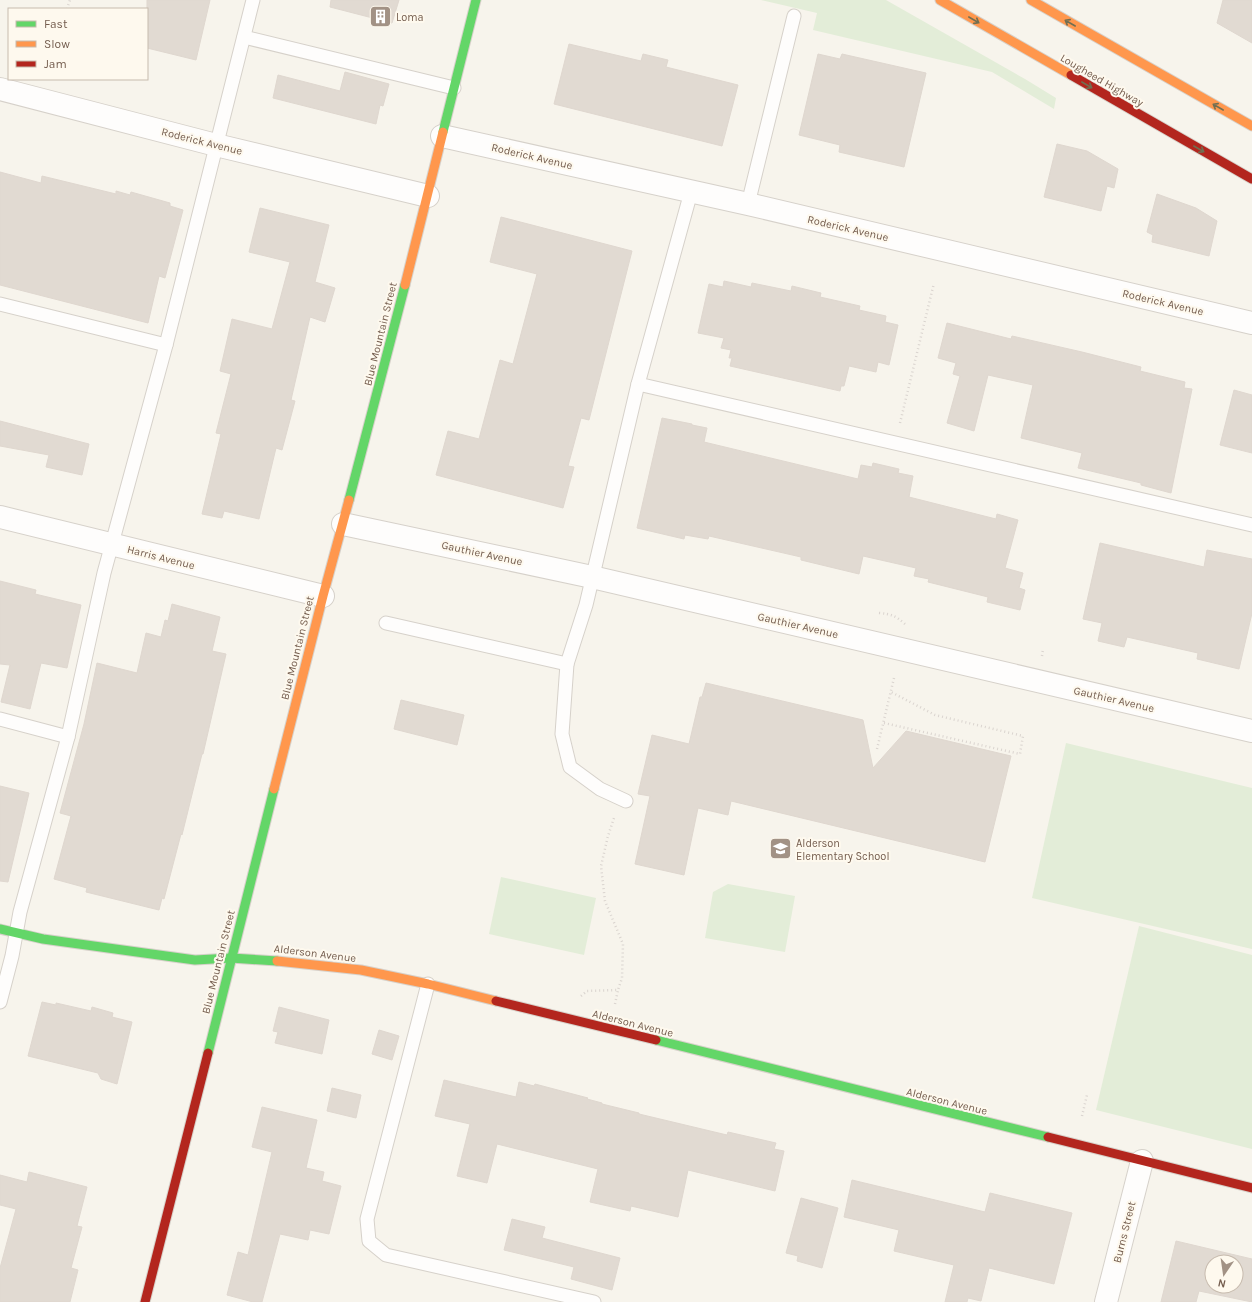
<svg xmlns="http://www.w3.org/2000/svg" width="1252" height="1302" font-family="Karla,sans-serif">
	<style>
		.green { fill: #e3edd8 }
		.building { fill: #e1dad2; stroke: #dfd7cf; fill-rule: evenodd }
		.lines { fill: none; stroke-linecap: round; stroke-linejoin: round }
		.lane-casing { stroke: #d6d1ca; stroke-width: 15 }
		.street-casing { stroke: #d6d1ca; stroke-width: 24 }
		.fast-casing { stroke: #d7d1ca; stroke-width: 11 }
		.slow-casing { stroke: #d7d1ca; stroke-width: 11 }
		.jam-casing { stroke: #d7d1ca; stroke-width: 11 }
		.path { stroke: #dad4cf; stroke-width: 2.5; stroke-dasharray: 1 3; stroke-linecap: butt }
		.lane { stroke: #fefdfc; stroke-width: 13 }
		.street { stroke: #fefdfc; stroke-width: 22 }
		.fast { stroke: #63d668; stroke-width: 9 }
		.slow { stroke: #ff974d; stroke-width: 9 }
		.jam { stroke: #b3261e; stroke-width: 9 }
		.oneway { stroke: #716f52 }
		.labels { text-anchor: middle; stroke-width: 4; stroke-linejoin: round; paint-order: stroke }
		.poi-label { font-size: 11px; fill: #745d4e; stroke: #fef9ee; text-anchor: start }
		.street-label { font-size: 11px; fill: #745d4e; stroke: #fef9ee }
	</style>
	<rect width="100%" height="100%" fill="#f7f4ec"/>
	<g class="green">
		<path d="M 761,0 L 886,0 L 1025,79 L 1056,98 L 1054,109 L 992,72 L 813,30 L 817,13 Z"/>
		<path d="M 1066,743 L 1252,788 L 1252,949 L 1032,898 Z"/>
		<path d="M 501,877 L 596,898 L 584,955 L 489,934 Z"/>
		<path d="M 728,884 L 795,896 L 785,952 L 705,938 L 713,892 Z"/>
		<path d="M 1139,926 L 1252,955 L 1252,1149 L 1096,1110 Z"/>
	</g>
	<g class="building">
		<path d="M 147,0 L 210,0 L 196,60 L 147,48 Z"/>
		<path d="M 331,0 L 399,0 L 392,23 L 330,7 Z"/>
		<path d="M 1223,0 L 1252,0 L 1252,43 L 1217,23 Z"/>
		<path d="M 569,44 L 641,61 L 643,54 L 668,60 L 666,67 L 738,85 L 722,146 L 554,104 Z"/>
		<path d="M 818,54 L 840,59 L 842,54 L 926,73 L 904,167 L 839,152 L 840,145 L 799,135 Z"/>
		<path d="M 345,72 L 389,84 L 383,106 L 380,105 L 376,124 L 273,98 L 278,75 L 340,91 Z"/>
		<path d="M 1057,144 L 1087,151 L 1118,169 L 1114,188 L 1107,186 L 1101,211 L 1044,197 Z"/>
		<path d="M 0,172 L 41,183 L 42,176 L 116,194 L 116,191 L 130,195 L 131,192 L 170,203 L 170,206 L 183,210 L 165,278 L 159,276 L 148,323 L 0,285 Z"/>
		<path d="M 1157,194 L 1196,208 L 1217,221 L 1209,256 L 1152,242 L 1153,235 L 1147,232 Z"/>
		<path d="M 260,208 L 329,225 L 315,282 L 335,288 L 325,322 L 310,317 L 291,400 L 295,401 L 282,450 L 276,448 L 259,519 L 224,511 L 222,518 L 202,514 L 221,434 L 216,433 L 231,374 L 220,371 L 232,319 L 272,329 L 290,262 L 249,252 Z"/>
		<path d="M 501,217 L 632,251 L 589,420 L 581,418 L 568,466 L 574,467 L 563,508 L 436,475 L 448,431 L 479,439 L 500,360 L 513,364 L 537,274 L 490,262 Z"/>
		<path d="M 724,281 L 751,287 L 752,283 L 791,291 L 792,286 L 821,293 L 820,297 L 860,306 L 859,310 L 886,316 L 885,322 L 898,325 L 889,365 L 878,362 L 876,372 L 849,366 L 844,386 L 841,386 L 840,391 L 730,366 L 732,358 L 729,358 L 731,350 L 721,348 L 724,338 L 698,333 L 709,284 L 723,287 Z"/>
		<path d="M 947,323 L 1011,339 L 1012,336 L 1082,352 L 1141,367 L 1140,371 L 1185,382 L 1184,388 L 1192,389 L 1171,493 L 1141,485 L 1141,483 L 1078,468 L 1082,453 L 1021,438 L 1033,385 L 988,375 L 974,431 L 947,423 L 960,376 L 953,374 L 956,363 L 938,358 Z"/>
		<path d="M 1234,390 L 1252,395 L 1252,453 L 1220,445 Z"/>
		<path d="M 662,418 L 692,424 L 692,425 L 707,428 L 704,442 L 858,479 L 861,465 L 872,467 L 873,463 L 899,469 L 898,473 L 913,476 L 909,497 L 996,519 L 997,514 L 1018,520 L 1005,568 L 1023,573 L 1019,588 L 1025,590 L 1020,610 L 987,602 L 988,597 L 928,582 L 929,579 L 914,576 L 916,568 L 863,556 L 859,574 L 801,560 L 801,557 L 709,536 L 708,539 L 685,535 L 684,539 L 637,528 Z"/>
		<path d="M 0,421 L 89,444 L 82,475 L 46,467 L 49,455 L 0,446 Z"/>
		<path d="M 1100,543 L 1204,567 L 1207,550 L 1252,559 L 1252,613 L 1239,669 L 1197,659 L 1198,653 L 1127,637 L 1124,647 L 1098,641 L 1102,623 L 1083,619 Z"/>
		<path d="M 0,581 L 36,590 L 35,594 L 81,605 L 67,668 L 41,663 L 30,709 L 1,702 L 10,665 L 0,664 Z"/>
		<path d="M 172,604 L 220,617 L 212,651 L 226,654 L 203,754 L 202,754 L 182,835 L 181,834 L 164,899 L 162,898 L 159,910 L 86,892 L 87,888 L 54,879 L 71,816 L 60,813 L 84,724 L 97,663 L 137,673 L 146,633 L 161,637 L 165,620 L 168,621 Z"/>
		<path d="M 706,683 L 863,720 L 873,768 L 906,731 L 1011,756 L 985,862 L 731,801 L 728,815 L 698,808 L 684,875 L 635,864 L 650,796 L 638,794 L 652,735 L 689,744 L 700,697 L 702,697 Z"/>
		<path d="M 401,700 L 464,715 L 457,745 L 394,729 Z"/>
		<path d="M 0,786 L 29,793 L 8,882 L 0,881 Z"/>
		<path d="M 42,1002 L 56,1005 L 56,1003 L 91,1011 L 92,1007 L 113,1013 L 112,1017 L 132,1022 L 117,1084 L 101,1079 L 98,1073 L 28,1056 Z"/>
		<path d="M 279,1007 L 329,1020 L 322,1054 L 275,1043 L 278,1032 L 273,1031 Z"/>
		<path d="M 379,1030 L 399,1036 L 392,1060 L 372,1054 Z"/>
		<path d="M 444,1080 L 516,1097 L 519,1082 L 534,1086 L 535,1084 L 588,1098 L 587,1099 L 602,1103 L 602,1104 L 639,1113 L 639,1114 L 727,1135 L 728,1132 L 776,1143 L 774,1149 L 784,1151 L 775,1191 L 688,1170 L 678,1217 L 631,1206 L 630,1211 L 590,1202 L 598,1169 L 497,1144 L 487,1183 L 457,1176 L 470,1124 L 435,1116 Z"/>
		<path d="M 332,1088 L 361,1095 L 356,1118 L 327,1111 Z"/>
		<path d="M 262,1107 L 317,1120 L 306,1168 L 324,1172 L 322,1181 L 341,1186 L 329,1234 L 310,1230 L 308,1240 L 280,1234 L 262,1302 L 253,1302 L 227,1295 L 238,1252 L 248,1255 L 272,1152 L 252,1147 Z"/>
		<path d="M 29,1172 L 87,1187 L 77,1226 L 82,1227 L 71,1268 L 78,1270 L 70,1302 L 0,1302 L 0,1268 L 16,1209 L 0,1205 L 0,1175 L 27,1182 Z"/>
		<path d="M 852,1180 L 985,1212 L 990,1193 L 1072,1213 L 1054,1284 L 989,1268 L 981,1301 L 968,1298 L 967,1302 L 945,1302 L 954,1265 L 894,1251 L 899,1230 L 844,1217 Z"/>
		<path d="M 801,1198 L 838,1208 L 822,1268 L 797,1261 L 798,1256 L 786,1253 Z"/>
		<path d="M 512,1219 L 545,1227 L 542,1238 L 620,1258 L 612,1290 L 571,1279 L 574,1267 L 504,1250 Z"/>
		<path d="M 1176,1241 L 1252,1259 L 1252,1302 L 1199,1291 L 1196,1302 L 1161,1302 ZM 1212,1262 L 1236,1262 L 1236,1286 L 1212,1286 Z"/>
	</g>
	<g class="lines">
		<defs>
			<g id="lane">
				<path d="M 244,37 L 454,88"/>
				<path d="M 748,204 L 794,16"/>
				<path d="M 0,304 L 166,345"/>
				<path d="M 638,384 L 1252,525"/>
				<path d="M 386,623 L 567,664 L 586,605 L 638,384 L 691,192"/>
				<path d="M 567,664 L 562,734 L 570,767 L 600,789 L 626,801"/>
				<path d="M 0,719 L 68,737"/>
				<path d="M 428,984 L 367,1219 L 369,1241 L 386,1255 L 594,1302"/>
				<path d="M 0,1002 L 12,956 L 20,912 L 68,737 L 104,573 L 166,345 L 253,0"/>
			</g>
			<g id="street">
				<path d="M 0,89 L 216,145 L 428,196"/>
				<path d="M 442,136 L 748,204 L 1252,323"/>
				<path d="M 0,517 L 323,596"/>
				<path d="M 343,524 L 592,577 L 1252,731"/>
				<path d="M 1106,1302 L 1142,1161"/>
			</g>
			<g id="fast">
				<path d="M 443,132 L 476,0"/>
				<path d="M 349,500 L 405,285"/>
				<path d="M 0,929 L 43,939 L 195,960 L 231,958 L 277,961"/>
				<path d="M 656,1040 L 1048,1137"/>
				<path d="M 208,1053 L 274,789"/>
			</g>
			<g id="slow">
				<path d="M 940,0 L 1071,75"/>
				<path d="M 1031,0 L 1252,126"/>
				<path d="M 405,285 L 443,132"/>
				<path d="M 274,789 L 323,596 L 349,500"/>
				<path d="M 277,961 L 361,970 L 428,984 L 496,1001"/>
			</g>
			<g id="jam">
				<path d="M 1071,75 L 1252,179"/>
				<path d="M 496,1001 L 656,1040"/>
				<path d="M 1048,1137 L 1252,1188"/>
				<path d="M 145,1302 L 208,1053"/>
			</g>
		</defs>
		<use href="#lane" class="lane-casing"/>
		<use href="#street" class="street-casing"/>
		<use href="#fast" class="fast-casing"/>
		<use href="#slow" class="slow-casing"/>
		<use href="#jam" class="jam-casing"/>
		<g class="path">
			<path d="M 67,9 L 70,0"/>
			<path d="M 900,423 L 934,283"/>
			<path d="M 879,613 C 891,614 896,616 905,624"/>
			<path d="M 1042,656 L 1043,649"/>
			<path d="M 884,723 L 1020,754 L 1023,736 L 935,715 L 891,692"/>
			<path d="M 877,749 L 894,678"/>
			<path d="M 581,996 L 587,991 L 618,990 L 622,978 L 623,944 L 605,901 L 601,866 L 608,836 L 614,818"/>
			<path d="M 615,1004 L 618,990"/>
			<path d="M 1082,1116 L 1087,1095"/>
		</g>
		<use href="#lane" class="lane"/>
		<use href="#street" class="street"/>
		<use href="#fast" class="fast"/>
		<use href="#slow" class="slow"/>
		<use href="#jam" class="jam"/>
	</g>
	<defs><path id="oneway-shaft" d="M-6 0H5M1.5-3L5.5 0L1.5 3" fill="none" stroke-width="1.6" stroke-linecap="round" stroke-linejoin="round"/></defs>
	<g class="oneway">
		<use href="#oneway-shaft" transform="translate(974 20) rotate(30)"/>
		<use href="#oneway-shaft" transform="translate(1070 23) rotate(-150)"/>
		<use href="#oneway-shaft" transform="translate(1087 85) rotate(30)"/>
		<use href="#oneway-shaft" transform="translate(1218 107) rotate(-150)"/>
		<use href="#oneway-shaft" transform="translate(1199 149) rotate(30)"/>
	</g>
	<defs>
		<symbol id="building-square" viewBox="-11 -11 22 22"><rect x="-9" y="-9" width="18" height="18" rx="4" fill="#a29285" stroke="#fef9ee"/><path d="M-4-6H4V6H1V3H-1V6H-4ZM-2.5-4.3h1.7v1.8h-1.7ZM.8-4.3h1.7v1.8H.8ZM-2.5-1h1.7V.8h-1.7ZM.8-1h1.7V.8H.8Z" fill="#fff"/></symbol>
		<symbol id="school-square" viewBox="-11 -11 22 22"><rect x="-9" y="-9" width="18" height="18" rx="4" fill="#a29285" stroke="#fef9ee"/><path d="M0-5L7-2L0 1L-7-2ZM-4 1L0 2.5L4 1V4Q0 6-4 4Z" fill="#fff"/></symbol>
	</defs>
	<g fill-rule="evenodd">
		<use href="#building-square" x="368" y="4" width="25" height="25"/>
		<use href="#school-square" x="768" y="836" width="25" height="25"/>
	</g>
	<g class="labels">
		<g class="poi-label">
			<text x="396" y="21">Loma</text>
			<text x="796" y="847">Alderson<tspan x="796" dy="13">Elementary School</tspan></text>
		</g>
		<g class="street-label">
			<text transform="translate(1102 80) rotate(30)" y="4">Lougheed Highway</text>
			<text transform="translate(202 141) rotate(14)" y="4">Roderick Avenue</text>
			<text transform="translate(532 156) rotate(13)" y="4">Roderick Avenue</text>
			<text transform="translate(848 228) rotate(13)" y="4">Roderick Avenue</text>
			<text transform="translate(1163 302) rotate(13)" y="4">Roderick Avenue</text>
			<text transform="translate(380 334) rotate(-76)" y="4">Blue Mountain Street</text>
			<text transform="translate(482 553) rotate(12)" y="4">Gauthier Avenue</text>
			<text transform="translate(161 557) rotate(14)" y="4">Harris Avenue</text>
			<text transform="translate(798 625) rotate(13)" y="4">Gauthier Avenue</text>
			<text transform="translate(297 648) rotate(-76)" y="4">Blue Mountain Street</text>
			<text transform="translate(1114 699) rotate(13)" y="4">Gauthier Avenue</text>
			<text transform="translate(315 953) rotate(7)" y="4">Alderson Avenue</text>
			<text transform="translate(218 962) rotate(-76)" y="4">Blue Mountain Street</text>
			<text transform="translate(633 1023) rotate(14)" y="4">Alderson Avenue</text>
			<text transform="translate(947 1101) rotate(14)" y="4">Alderson Avenue</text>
			<text transform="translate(1124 1232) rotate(-76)" y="4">Burns Street</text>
		</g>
	</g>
	<rect x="8" y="8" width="140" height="72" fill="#fef9ee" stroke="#c7bbae"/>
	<rect x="16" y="21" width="20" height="6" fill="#63d668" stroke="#c7bbae"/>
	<text x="44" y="28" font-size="12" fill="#745d4e">Fast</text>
	<rect x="16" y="41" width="20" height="6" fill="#ff974d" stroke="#c7bbae"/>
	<text x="44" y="48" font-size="12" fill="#745d4e">Slow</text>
	<rect x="16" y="61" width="20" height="6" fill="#b3261e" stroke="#c7bbae"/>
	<text x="44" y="68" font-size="12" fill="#745d4e">Jam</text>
	<g transform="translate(1224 1274) rotate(193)"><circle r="19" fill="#fef9ee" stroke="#c7bbae"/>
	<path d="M0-3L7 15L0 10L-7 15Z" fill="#a29285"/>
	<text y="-6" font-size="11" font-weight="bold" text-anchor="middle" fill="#745d4e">N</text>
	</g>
</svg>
